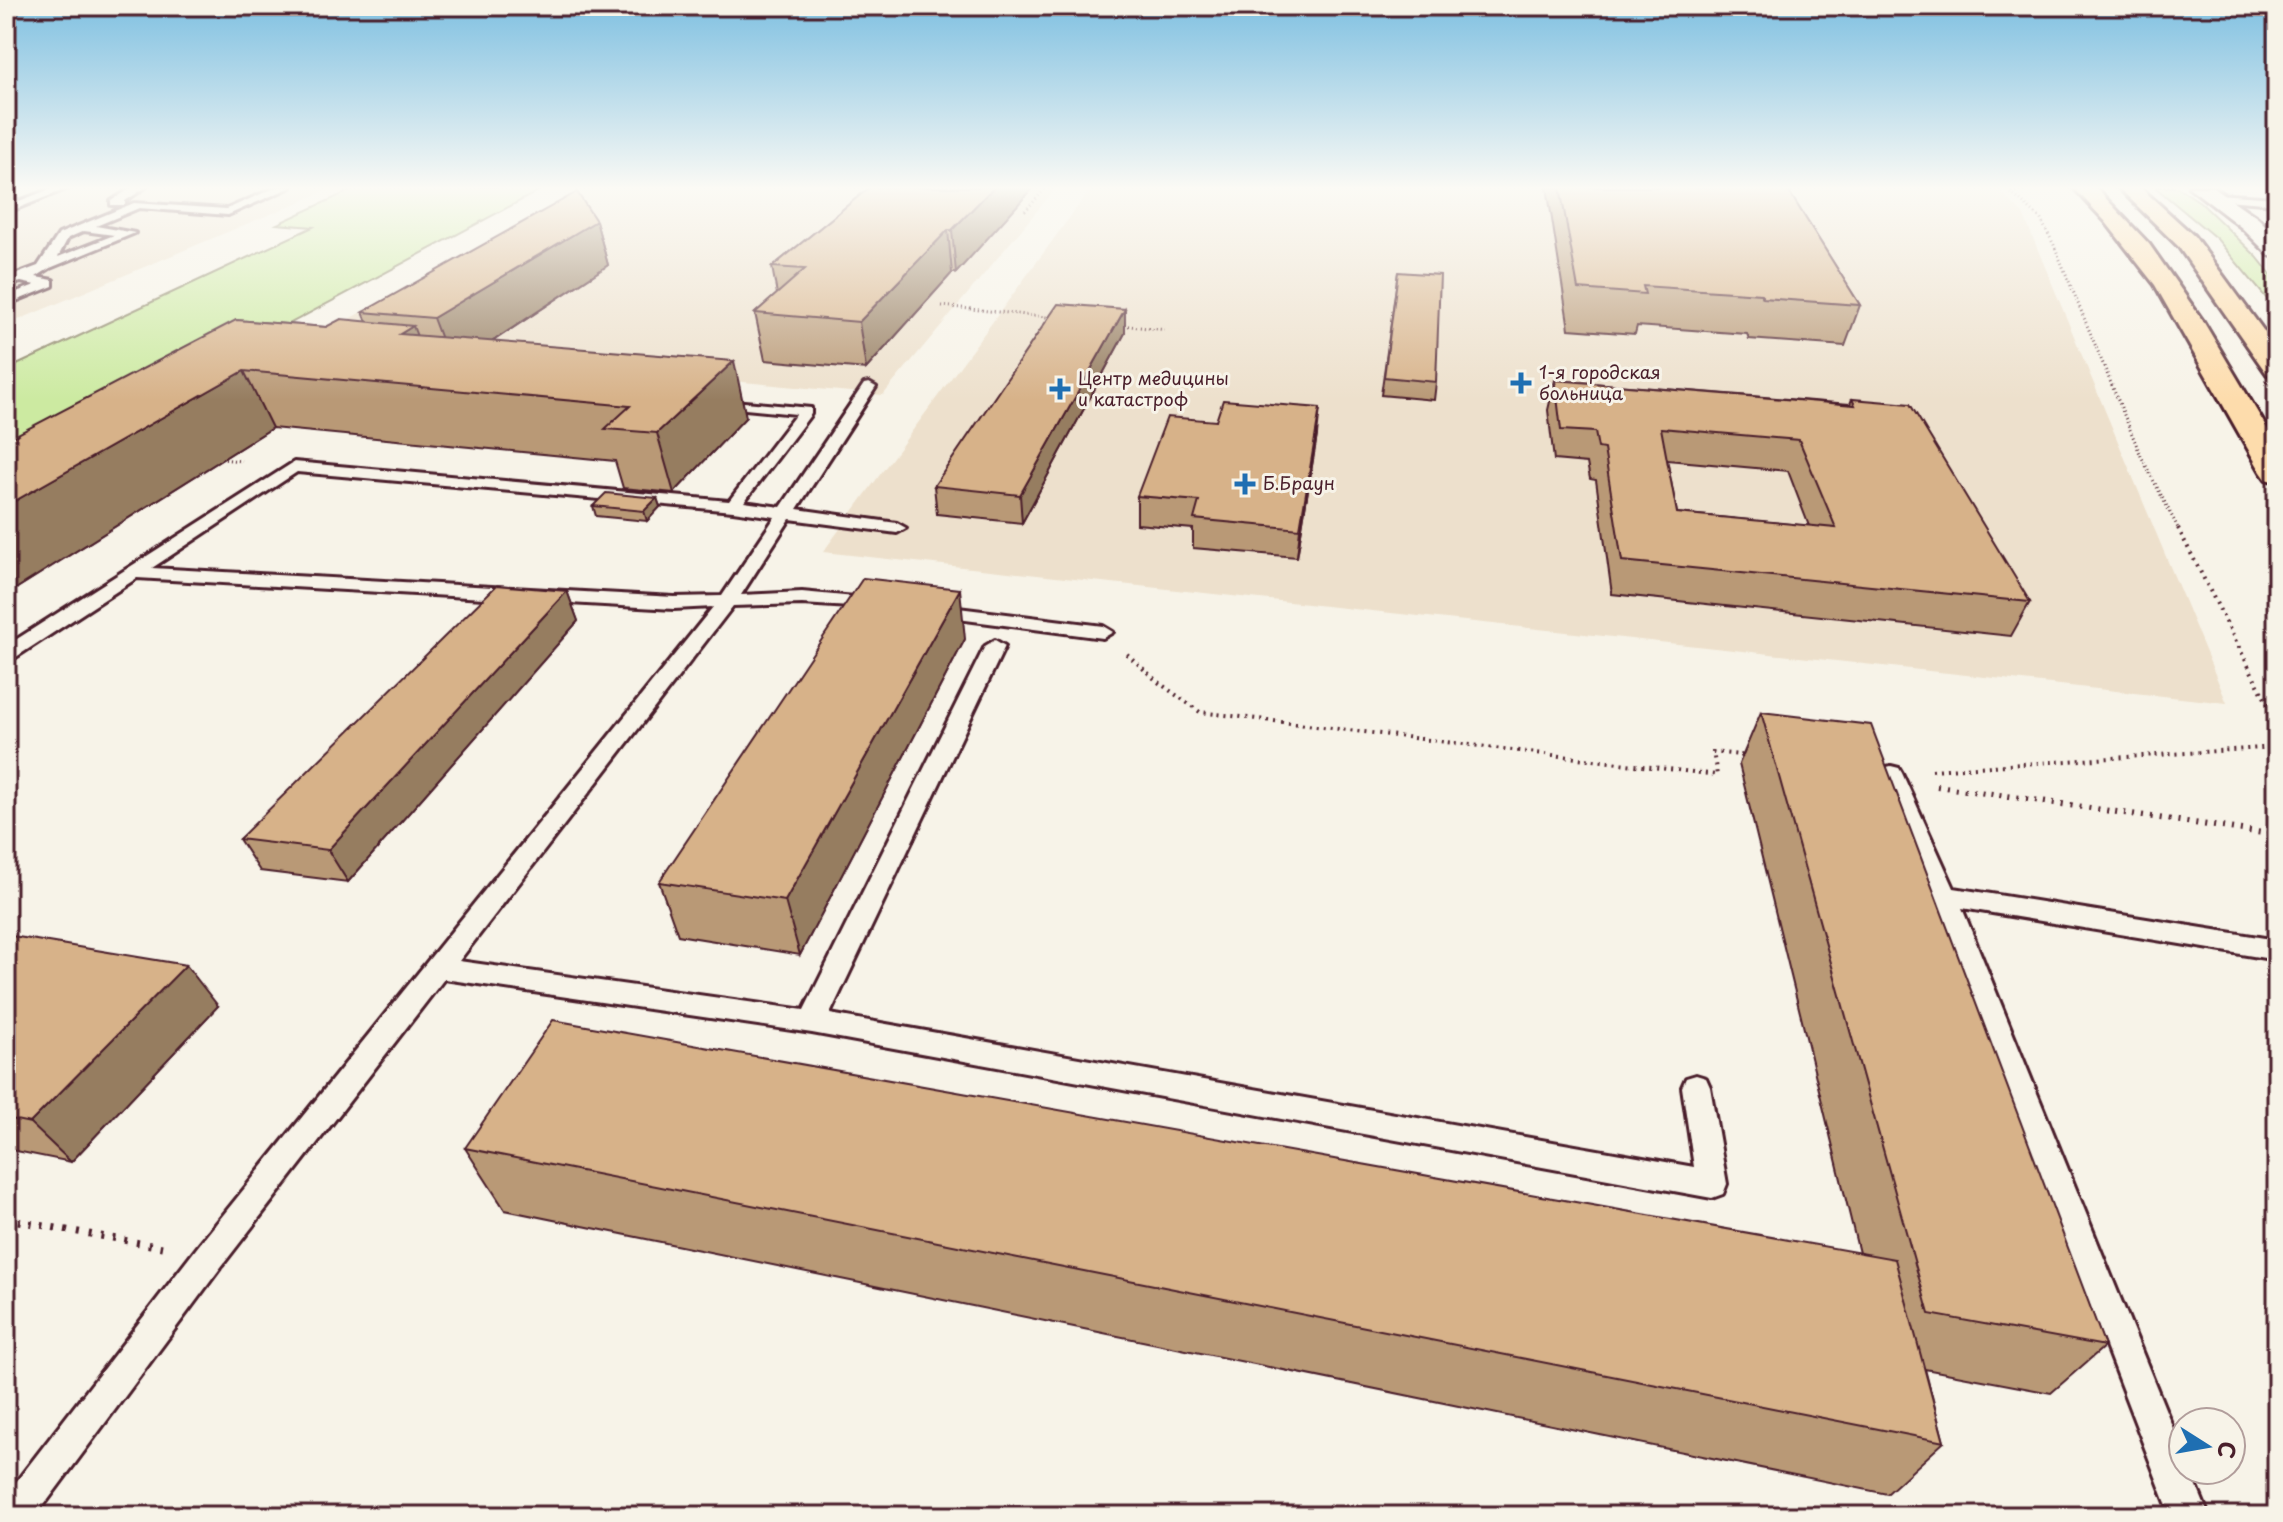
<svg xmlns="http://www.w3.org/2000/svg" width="2283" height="1522" font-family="'Playpen Sans',sans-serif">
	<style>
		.built { fill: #ede0cc }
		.green { fill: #cceaa1; stroke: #8b8466; stroke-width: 2 }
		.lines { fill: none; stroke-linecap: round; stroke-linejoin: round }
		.lane-casing { stroke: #4a1f2b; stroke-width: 6 }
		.street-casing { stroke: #4a1f2b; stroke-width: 6 }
		.primary-casing { stroke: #4a1f2b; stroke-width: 6 }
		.path-far3 { stroke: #4a1f2b; stroke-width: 3; stroke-dasharray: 1 3; stroke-linecap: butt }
		.path-far2 { stroke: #4a1f2b; stroke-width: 4; stroke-dasharray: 2 5; stroke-linecap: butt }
		.path-far1 { stroke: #4a1f2b; stroke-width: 6; stroke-dasharray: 2 7; stroke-linecap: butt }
		.path { stroke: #4a1f2b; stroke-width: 7; stroke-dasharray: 3 9; stroke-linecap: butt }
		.lane { fill: #f7f3e8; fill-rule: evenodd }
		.street { fill: #f7f3e8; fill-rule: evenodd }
		.primary { fill: #fddcac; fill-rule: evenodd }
		.wall { fill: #b99976; stroke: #4a1f2b; stroke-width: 2; fill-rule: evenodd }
		.shaded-wall { fill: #967d60; stroke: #4a1f2b; stroke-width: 2 }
		.building { fill: #d7b289; stroke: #4a1f2b; stroke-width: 2; fill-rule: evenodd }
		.poi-dot { fill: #1f6fb2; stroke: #f7f3e8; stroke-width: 3 }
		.labels { text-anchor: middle; stroke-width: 6; stroke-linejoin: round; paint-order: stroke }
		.far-poi-label { font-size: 18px; fill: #4a1f2b; stroke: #f7f3e8; text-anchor: start }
	</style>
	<rect width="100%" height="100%" fill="#f7f3e8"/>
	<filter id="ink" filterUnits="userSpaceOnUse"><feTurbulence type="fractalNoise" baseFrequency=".0125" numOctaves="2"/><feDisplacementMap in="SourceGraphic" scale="16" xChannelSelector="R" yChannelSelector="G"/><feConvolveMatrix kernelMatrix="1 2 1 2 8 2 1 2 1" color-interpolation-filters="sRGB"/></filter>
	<g filter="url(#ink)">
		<g class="built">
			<path d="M 6,187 L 335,187 L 6,325 Z"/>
			<path d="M 583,187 L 1038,187 L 1056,188 L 883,395 L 308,342 Z"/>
			<path d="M 1092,187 L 1996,187 L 2023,214 L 2227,703 L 823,552 Z"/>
		</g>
		<g class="green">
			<path d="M 358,187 L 546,187 L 167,389 L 6,453 L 6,370 L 313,227 L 277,224 Z"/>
			<path d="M 2155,187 L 2177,187 L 2200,202 L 2257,257 L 2277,282 L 2277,311 L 2217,239 Z"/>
		</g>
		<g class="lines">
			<defs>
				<g id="lane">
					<path d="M 56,187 L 71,187 L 6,213 L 6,206 Z"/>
					<path d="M 133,187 L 146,187 L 125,201 L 125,205 L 111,205 L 111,201 Z"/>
					<path d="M 277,187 L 291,187 L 228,215 L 139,208 L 96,226 L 135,233 L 50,268 L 36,277 L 53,280 L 53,286 L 6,305 L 6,296 L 35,285 L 21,282 L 6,286 L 6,278 L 38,266 L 59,234 L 134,203 L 227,209 ZM 84,231 L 114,235 L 58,257 L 68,238 Z"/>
					<path d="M 2216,194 L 2277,198 L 2277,204 L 2212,199 L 2212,195 Z"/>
					<path d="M 869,383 L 876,387 L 797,509 L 897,523 L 906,528 L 897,533 L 790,519 L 741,595 L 802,592 L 876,599 L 883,601 L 885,605 L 883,609 L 802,604 L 733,606 L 459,961 L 804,1010 L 985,646 L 995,640 L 1005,646 L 830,1014 L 1694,1167 L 1682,1087 L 1686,1078 L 1696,1075 L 1706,1078 L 1710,1087 L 1727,1184 L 1723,1194 L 1712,1198 L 812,1033 L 444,979 L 221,1267 L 36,1516 L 6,1516 L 6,1495 L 199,1245 L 713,607 L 674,609 L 137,578 L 13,659 L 6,661 L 6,646 L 294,462 L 729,501 L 796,414 L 715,406 L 708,402 L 710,399 L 811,408 L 811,414 L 744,502 L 781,507 L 864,384 ZM 297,472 L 733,511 L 775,517 L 722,596 L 674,597 L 152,568 Z"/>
					<path d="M 934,605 L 1103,626 L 1113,632 L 1103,638 L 927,615 L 925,611 L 927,607 Z"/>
					<path d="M 1891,766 L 1899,768 L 1902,773 L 1954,888 L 2277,940 L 2277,960 L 1962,908 L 2183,1453 L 2183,1470 L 2190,1470 L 2209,1516 L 2171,1516 L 1933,896 L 1880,773 L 1883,768 Z"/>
				</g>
				<path id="street" d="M 2189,187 L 2213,187 L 2258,218 L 2277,237 L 2277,257 L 2269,255 L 2242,228 Z"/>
				<g id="primary">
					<path d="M 2073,187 L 2095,187 L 2149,244 L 2203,321 L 2277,445 L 2277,482 L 2266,479 L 2261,472 L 2155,285 L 2105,221 Z"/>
					<path d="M 2118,187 L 2140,187 L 2194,236 L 2277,349 L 2277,376 L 2267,374 L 2178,246 Z"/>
				</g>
			</defs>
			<use href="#lane" class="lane-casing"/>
			<use href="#street" class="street-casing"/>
			<use href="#primary" class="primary-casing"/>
			<g class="path-far3">
				<path d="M 2011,193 L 2040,218 L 2054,245 L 2141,456 L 2179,530"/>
				<path d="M 2011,193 L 2036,187"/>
				<path d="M 1025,211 L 1047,187"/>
				<path d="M 942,306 L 1055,318"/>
				<path d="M 1120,325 L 1167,330"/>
				<path d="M 221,459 L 241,461"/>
			</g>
			<g class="path-far2">
				<path d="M 2178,528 L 2277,722"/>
				<path d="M 1127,654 L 1158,682 L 1200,712 L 1717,775 L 1713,752 L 1750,756"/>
				<path d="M 1932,770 L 2277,747"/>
			</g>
			<path class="path-far1" d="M 1937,786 L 2277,835"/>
			<path class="path" d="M 6,1219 L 162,1247"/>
			<use href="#lane" class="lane"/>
			<use href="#street" class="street"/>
			<use href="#primary" class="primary"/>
		</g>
		<g class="wall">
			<path d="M 870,187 L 1031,187 L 1031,190 L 956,273 L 952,273 L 866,369 L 765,360 L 755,313 L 777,294 L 772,267 Z"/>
			<path d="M 1547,187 L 1786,187 L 1860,305 L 1845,346 L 1749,339 L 1747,334 L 1637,326 L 1635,334 L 1569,329 Z"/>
			<path d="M 596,221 L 608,265 L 493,341 L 746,417 L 674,493 L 623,488 L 615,461 L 272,428 L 6,595 L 236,320 L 326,327 L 367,322 L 363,312 Z"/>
			<path d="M 1398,272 L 1436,382 L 1434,400 L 1381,395 Z"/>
			<path d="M 1125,333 L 1022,523 L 937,514 L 934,486 Z"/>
			<path d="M 1555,380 L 1850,404 L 1852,399 L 2030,602 L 2011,636 L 1612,594 L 1596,480 L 1590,479 L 1587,463 L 1554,460 L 1548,410 ZM 1667,460 L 1788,471 L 1809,526 L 1677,513 Z"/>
			<path d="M 1216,421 L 1317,435 L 1297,557 L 1193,548 L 1193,529 L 1137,524 L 1137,496 Z"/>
			<path d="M 657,498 L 660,507 L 647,521 L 596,516 L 593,506 Z"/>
			<path d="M 567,591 L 578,621 L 348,882 L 260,871 L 239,839 Z"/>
			<path d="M 965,639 L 800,955 L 678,935 L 659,882 Z"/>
			<path d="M 1761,712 L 2105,1346 L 2051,1393 L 1925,1369 L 1944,1442 L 1887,1494 L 505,1210 L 465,1148 L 1859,1253 L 1739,764 Z"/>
			<path d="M 6,935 L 218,1006 L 71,1162 L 6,1149 Z"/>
		</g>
		<g class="shaded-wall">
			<path d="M 994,187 L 1031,187 L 1031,190 L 956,273 L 952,230 Z"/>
			<path d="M 596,221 L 608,265 L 452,368 L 433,318 Z"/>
			<path d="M 948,230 L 952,273 L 866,369 L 859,322 Z"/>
			<path d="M 1125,309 L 1125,333 L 1022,523 L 1020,495 Z"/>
			<path d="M 413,326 L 434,380 L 422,388 L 400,334 Z"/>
			<path d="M 734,361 L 746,417 L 674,493 L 657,433 Z"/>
			<path d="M 244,371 L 272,428 L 6,595 L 6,506 Z"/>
			<path d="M 1320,408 L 1317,435 L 1297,557 L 1300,529 Z"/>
			<path d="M 657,498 L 660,507 L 647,521 L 644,511 Z"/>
			<path d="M 960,589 L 965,639 L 800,955 L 785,901 Z"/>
			<path d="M 567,591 L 578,621 L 348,882 L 328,850 Z"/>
			<path d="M 186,965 L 218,1006 L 71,1162 L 30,1123 Z"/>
		</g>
		<g class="building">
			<path d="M 870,187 L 994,187 L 952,230 L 948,230 L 859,322 L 755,313 L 805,269 L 772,267 Z"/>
			<path d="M 1560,187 L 1786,187 L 1860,305 L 1763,298 L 1761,294 L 1643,286 L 1645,294 L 1578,289 Z"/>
			<path d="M 577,192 L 596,221 L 433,318 L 363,312 Z"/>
			<path d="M 1398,272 L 1440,275 L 1436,382 L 1384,377 Z"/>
			<path d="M 1058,304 L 1125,309 L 1020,495 L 934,486 Z"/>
			<path d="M 341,319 L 413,326 L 400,334 L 734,361 L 657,433 L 605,429 L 630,406 L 244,371 L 6,506 L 6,440 L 236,320 L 326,327 Z"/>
			<path d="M 1555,380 L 1855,405 L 1852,399 L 1910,404 L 2030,602 L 1622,561 L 1604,449 L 1598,448 L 1595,432 L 1561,430 ZM 1661,428 L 1799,440 L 1836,528 L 1677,513 Z"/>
			<path d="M 1223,400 L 1320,408 L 1300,529 L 1194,519 L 1199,501 L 1137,496 L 1167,417 L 1216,421 Z"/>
			<path d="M 606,493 L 657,498 L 644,511 L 593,506 Z"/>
			<path d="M 863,578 L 960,589 L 785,901 L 659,882 Z"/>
			<path d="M 497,585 L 567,591 L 328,850 L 239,839 Z"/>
			<path d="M 1761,712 L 1871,725 L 2105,1346 L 1929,1314 Z"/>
			<path d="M 6,935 L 186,965 L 30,1123 L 6,1118 Z"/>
			<path d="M 553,1020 L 1895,1259 L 1944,1442 L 465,1148 Z"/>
		</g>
	</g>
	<linearGradient id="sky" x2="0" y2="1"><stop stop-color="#7fc0e1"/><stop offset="0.47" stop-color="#fbfaf5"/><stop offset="1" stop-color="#fbfaf5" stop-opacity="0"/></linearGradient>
	<rect width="2283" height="400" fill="url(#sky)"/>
	<g class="poi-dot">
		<path d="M1517 371h8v8h8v8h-8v8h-8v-8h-8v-8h8z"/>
		<path d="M1056 377h8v8h8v8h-8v8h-8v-8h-8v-8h8z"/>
		<path d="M1241 472h8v8h8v8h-8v8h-8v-8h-8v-8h8z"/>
	</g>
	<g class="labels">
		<g class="far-poi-label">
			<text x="1539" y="379">1-я городская<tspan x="1539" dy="21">больница</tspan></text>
			<text x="1078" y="385">Центр медицины<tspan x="1078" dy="21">и катастроф</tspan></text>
			<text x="1263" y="490">Б.Браун</text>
		</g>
	</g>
	<rect width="2283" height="1522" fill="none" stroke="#f7f3e8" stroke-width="32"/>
	<rect x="16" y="16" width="2251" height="1490" fill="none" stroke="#4a1f2b" stroke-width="3" filter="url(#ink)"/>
	<g transform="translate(2207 1446) rotate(101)"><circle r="38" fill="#f7f3e8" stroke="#b29e9c" stroke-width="2"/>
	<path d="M0-6L14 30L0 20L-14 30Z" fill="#1f6fb2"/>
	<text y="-12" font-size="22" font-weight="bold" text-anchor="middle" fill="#4a1f2b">С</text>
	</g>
</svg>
